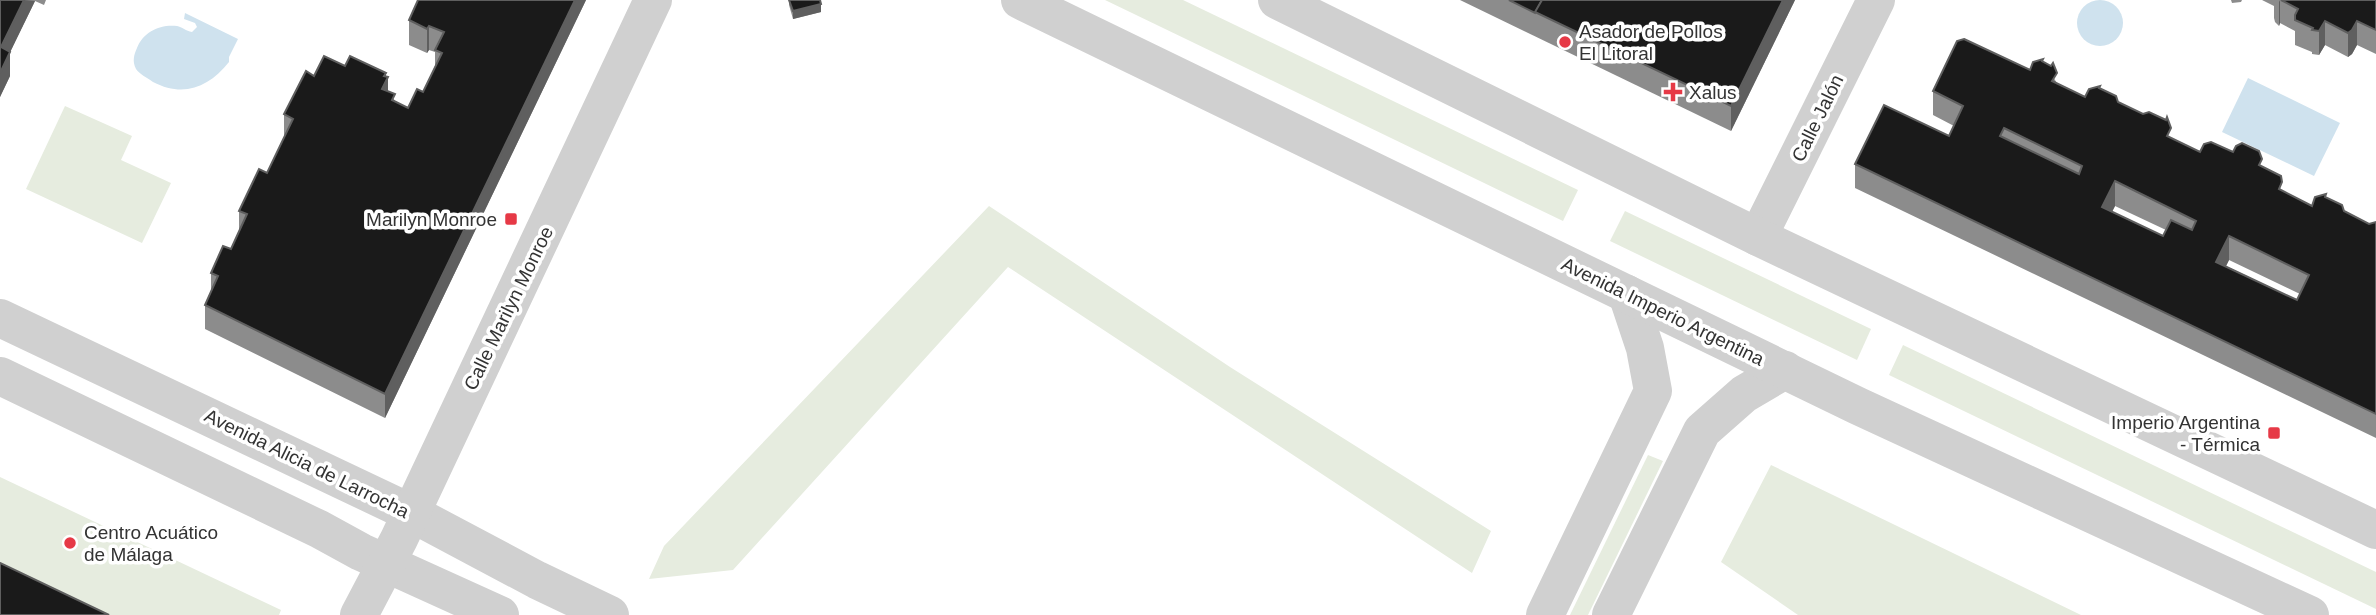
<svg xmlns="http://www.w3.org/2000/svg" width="2376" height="615" font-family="Helvetica,sans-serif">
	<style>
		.green { fill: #e6ecdf }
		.water { fill: #cfe2ee }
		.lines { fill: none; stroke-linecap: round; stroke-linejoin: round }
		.minor { stroke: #d0d0d0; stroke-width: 38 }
		.tertiary { stroke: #d0d0d0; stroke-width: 38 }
		.wall { fill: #8c8c8c; fill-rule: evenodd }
		.shaded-wall { fill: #5f5f5f }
		.building { fill: #1a1a1a; stroke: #5f5f5f; stroke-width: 2; fill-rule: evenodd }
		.poi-dot { fill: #e63946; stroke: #fff; stroke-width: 2.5 }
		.labels { text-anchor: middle; stroke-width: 7; stroke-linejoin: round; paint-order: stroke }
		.poi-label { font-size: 19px; fill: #333; stroke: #fff; text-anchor: start }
		.street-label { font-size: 19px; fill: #333; stroke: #fff }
	</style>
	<rect width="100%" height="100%" fill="#fff"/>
	<g class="green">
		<path d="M 1105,0 L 1183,0 L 1578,190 L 1563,221 Z"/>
		<path d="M 65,106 L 132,136 L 121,160 L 171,183 L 142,243 L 26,189 Z"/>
		<path d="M 989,206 L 1230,367 L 1491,531 L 1472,573 L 1008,267 L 733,570 L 649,579 L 664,546 Z"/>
		<path d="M 1625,211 L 1871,329 L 1857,360 L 1610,241 Z"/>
		<path d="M 1903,345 L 2376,572 L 2376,609 L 1889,375 Z"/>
		<path d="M 1648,455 L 1663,461 L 1588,615 L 1570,615 Z"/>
		<path d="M 1771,465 L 2081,615 L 1798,615 L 1721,562 Z"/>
		<path d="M 0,477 L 281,610 L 279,615 L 0,615 Z"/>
	</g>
	<g class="water">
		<circle cx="2100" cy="23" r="23"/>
		<path d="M 185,13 L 238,39 L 229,57 L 229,62 C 209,87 184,98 153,82 C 148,78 139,74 136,69 C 132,61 134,55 137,48 C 143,32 160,24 177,26 C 182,27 186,31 192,32 L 197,27 L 195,23 L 184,19 Z"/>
		<path d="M 2248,78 L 2340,123 L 2314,176 L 2222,132 Z"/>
	</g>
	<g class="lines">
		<g class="minor">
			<path d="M 1758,237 L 1876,0"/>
			<path d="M 0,318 L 411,513 L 537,580 L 610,615"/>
			<path d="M 0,376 L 319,529 L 361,552 L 500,615"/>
			<path d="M 359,615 L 399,539 L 653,0"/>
			<path d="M 1545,615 L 1653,391 L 1645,348 L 1627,294"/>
			<path d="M 1611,615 L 1702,431 L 1744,394 L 1785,370"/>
		</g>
		<g class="tertiary">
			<path d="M 1020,0 L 1858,406 L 2310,615"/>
			<path d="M 1277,0 L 1758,237 L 2376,530"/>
		</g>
	</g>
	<g class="wall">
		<path d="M 0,0 L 46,0 L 44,5 L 35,1 L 10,52 L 10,76 L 0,97 Z"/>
		<path d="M 418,0 L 586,0 L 385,418 L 205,329 L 205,305 L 211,291 L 211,273 L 231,249 L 239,233 L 239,211 L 267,173 L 284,137 L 284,114 L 314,76 L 345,66 L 386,76 L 388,91 L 395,101 L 408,108 L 423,92 L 435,66 L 435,52 L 429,50 L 427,53 L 409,45 L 409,20 Z"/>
		<path d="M 789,0 L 820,0 L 821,12 L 793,19 L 789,5 Z"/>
		<path d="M 1460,0 L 1795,0 L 1731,131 Z"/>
		<path d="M 2231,0 L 2242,0 L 2241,2 L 2232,3 Z"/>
		<path d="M 2262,0 L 2376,0 L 2376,54 L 2357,45 L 2352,54 L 2348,57 L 2325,45 L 2319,55 L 2312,54 L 2312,52 L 2295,45 L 2295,31 L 2280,23 L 2279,26 L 2275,22 L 2274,18 L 2274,6 Z"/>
		<path d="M 2043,62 L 2057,83 L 2085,97 L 2100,89 L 2171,138 L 2200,152 L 2262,166 L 2282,191 L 2312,206 L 2326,197 L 2344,211 L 2369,224 L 2376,222 L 2376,438 L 1855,188 L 1855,164 L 1949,136 L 1954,126 L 1933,115 L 1933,91 L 2030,70 ZM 2115,206 L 2166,230 L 2163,236 L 2112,212 ZM 2229,260 L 2300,294 L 2297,300 L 2226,266 Z"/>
	</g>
	<g class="shaded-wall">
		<path d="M 24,0 L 35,1 L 1,71 L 1,47 Z"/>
		<path d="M 575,0 L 586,0 L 385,418 L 385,394 Z"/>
		<path d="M 1783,0 L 1795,0 L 1731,131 L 1731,106 Z"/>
		<path d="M 2280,0 L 2280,23 L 2279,26 L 2279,2 Z"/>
		<path d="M 821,4 L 821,12 L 793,19 L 793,11 Z"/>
		<path d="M 2325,21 L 2325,45 L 2319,55 L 2319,31 Z"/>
		<path d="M 2357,21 L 2357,45 L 2352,54 L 2348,57 L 2348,33 Z"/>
		<path d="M 429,26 L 429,50 L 427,53 L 427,29 Z"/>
		<path d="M 10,52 L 10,76 L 0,97 L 0,73 Z"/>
		<path d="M 386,73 L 386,82 L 388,77 L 388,101 L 382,89 L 384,76 Z"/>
		<path d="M 2115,181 L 2115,206 L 2102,231 L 2102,207 Z"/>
		<path d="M 2229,236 L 2229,260 L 2216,286 L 2216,262 Z"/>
	</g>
	<g class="building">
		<path d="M 0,0 L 24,0 L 1,47 L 10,52 L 0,73 Z"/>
		<path d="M 418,0 L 575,0 L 385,394 L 205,305 L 218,276 L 211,273 L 223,246 L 231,249 L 247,214 L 239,211 L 259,169 L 267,173 L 293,119 L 284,114 L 306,71 L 314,76 L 324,56 L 345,66 L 350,56 L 386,73 L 384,76 L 388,77 L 382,89 L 395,94 L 392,100 L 408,108 L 417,89 L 423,92 L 442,53 L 435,50 L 444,32 L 429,26 L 427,29 L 409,20 Z"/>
		<path d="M 789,0 L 820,0 L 821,4 L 793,11 Z"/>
		<path d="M 1509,0 L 1542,0 L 1535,13 Z"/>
		<path d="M 1542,0 L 1783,0 L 1731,106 L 1535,12 Z"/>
		<path d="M 2281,0 L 2376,0 L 2376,30 L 2357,21 L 2352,30 L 2348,33 L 2325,21 L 2319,31 L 2312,30 L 2313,28 L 2295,20 L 2295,15 L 2298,9 Z"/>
		<path d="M 1964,39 L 2030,70 L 2033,62 L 2043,59 L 2042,61 L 2051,66 L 2053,63 L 2057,73 L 2052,81 L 2085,97 L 2089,89 L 2100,86 L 2099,88 L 2116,96 L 2118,102 L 2143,114 L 2149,112 L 2166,120 L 2167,117 L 2171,128 L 2167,136 L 2200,152 L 2204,144 L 2211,142 L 2233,152 L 2236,146 L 2242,143 L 2259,151 L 2262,159 L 2259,165 L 2281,176 L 2282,182 L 2279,189 L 2312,206 L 2315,197 L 2326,194 L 2325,197 L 2342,205 L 2344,211 L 2369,224 L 2376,222 L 2376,414 L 1855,164 L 1884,105 L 1949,136 L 1963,106 L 1933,91 L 1957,41 ZM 2004,128 L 2082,166 L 2079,174 L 2000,136 ZM 2115,181 L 2196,221 L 2192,230 L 2171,220 L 2163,236 L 2102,207 ZM 2229,236 L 2309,275 L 2297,300 L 2216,262 Z"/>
		<path d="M 0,563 L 109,615 L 0,615 Z"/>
	</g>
	<g class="poi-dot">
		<circle cx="1565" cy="42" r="7"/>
		<path d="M1669.5 81.5h7v7h7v7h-7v7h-7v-7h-7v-7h7z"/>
		<rect x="504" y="212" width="14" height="14" rx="3.5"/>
		<rect x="2267" y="426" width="14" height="14" rx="3.5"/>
		<circle cx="70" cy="543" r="7"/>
	</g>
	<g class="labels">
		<g class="poi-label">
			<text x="1579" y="38">Asador de Pollos<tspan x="1579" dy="22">El Litoral</tspan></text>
			<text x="1689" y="99">Xalus</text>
			<text x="497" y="226" text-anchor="end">Marilyn Monroe</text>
			<text x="2260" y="429" text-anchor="end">Imperio Argentina<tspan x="2260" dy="22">- Térmica</tspan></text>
			<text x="84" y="539">Centro Acuático<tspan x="84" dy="22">de Málaga</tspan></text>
		</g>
		<g class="street-label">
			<text transform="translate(1817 118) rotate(-64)" y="7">Calle Jalón</text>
			<text transform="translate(508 308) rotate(-64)" y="7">Calle Marilyn Monroe</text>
			<text transform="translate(1663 311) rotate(26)" y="7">Avenida Imperio Argentina</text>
			<text transform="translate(307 463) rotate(26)" y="7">Avenida Alicia de Larrocha</text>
		</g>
	</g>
</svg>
